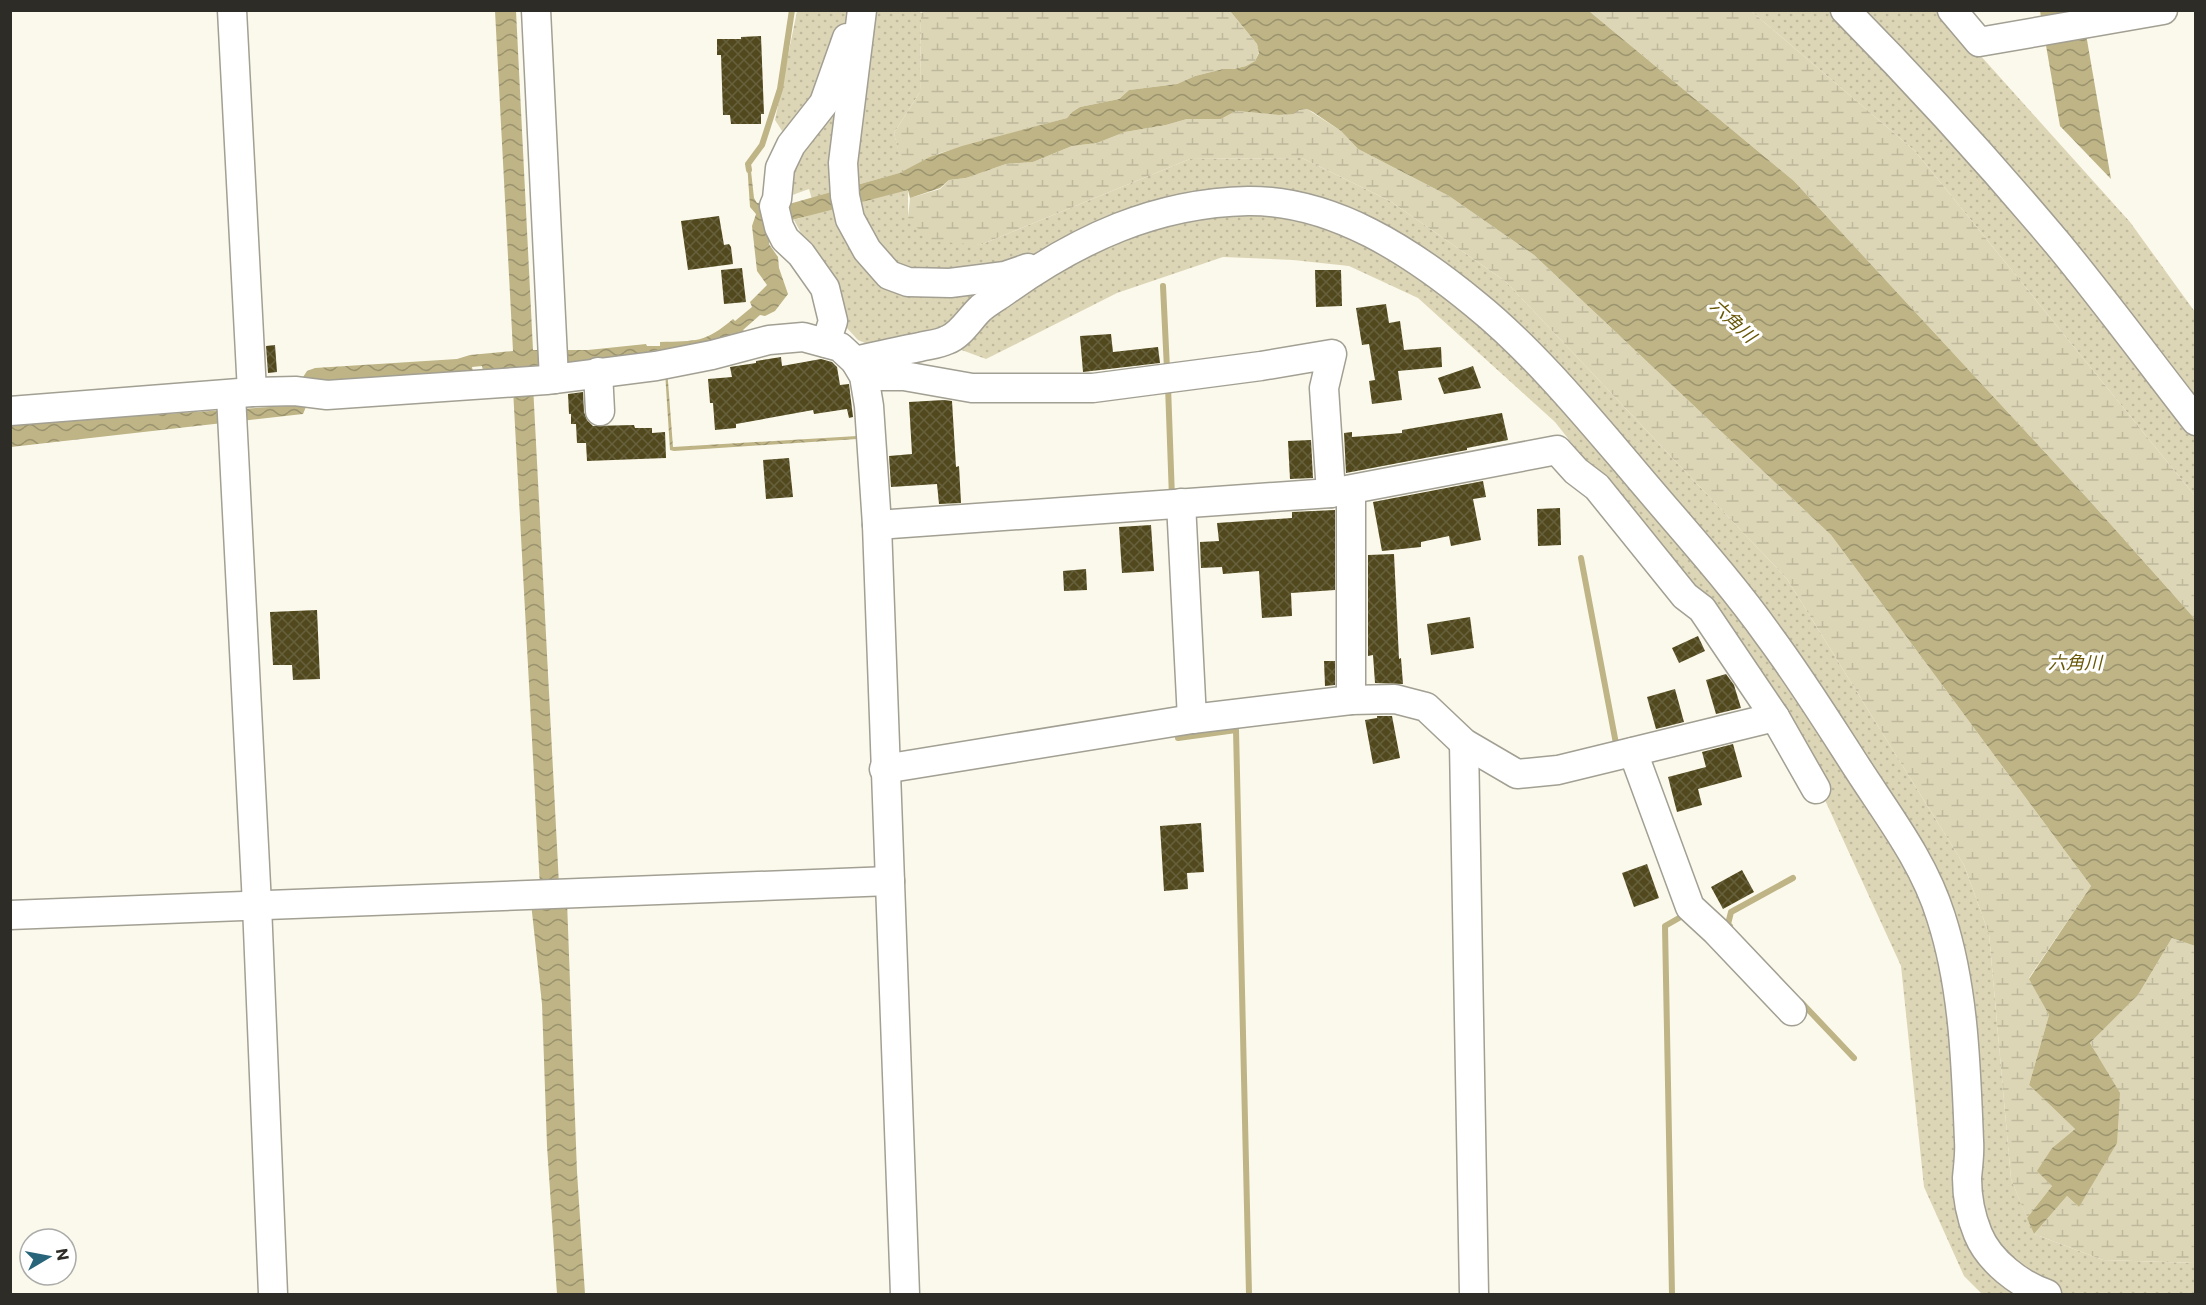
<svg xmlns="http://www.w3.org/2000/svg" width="2206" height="1305" font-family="Commissioner,'Noto Sans JP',sans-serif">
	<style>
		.grass { fill: url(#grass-dots) }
		.wetland { fill: url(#wetland-marsh) }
		.water { fill: url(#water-waves) }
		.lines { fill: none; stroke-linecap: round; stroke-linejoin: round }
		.stream { stroke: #beb486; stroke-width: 6 }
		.building { fill: url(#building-cross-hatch) }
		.minor-casing { stroke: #a29f93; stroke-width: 31 }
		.minor { stroke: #fff; stroke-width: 28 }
		.labels { text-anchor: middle; stroke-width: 6; stroke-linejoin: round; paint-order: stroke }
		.water-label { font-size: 18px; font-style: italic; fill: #675706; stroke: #fff }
	</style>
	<defs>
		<pattern id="grass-dots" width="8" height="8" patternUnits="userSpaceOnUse" patternTransform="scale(1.5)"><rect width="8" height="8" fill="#ddd6b6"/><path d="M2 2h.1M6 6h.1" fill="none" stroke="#beb89c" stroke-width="1.8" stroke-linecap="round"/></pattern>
		<pattern id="wetland-marsh" width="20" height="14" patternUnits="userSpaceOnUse" patternTransform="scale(1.5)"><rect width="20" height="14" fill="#ddd6b6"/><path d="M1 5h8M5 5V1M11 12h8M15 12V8" fill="none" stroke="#beb89c"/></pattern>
		<pattern id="water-waves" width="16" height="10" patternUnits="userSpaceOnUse" patternTransform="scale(1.5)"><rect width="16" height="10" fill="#beb486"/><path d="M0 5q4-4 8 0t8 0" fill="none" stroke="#9b936e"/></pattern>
		<pattern id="building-cross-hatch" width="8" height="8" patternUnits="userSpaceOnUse" patternTransform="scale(1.5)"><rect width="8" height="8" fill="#51481d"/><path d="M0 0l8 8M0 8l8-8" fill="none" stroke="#67603d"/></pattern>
	</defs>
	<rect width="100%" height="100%" fill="#fbf9ec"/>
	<g class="grass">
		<path d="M 797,11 L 919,11 L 921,13 L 920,92 L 894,133 L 904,172 L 838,190 L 908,190 L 908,219 L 980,245 L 1190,159 L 1302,158 L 1390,201 L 1505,281 L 1787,579 L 1964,865 L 1989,934 L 2011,1179 L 2034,1234 L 2103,1260 L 2195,1263 L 2195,1294 L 1982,1294 L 1964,1276 L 1924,1187 L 1901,966 L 1786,715 L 1555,422 L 1418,298 L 1349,266 L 1293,260 L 1223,257 L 1117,293 L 986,359 L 929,338 L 885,349 L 865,343 L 858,340 L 846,327 L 844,313 L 794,220 L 816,213 L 809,189 L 784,198 L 795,151 L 775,120 Z"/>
		<path d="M 1751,11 L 1937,11 L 1971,45 L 2130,222 L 2195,312 L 2195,496 L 1915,151 Z"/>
	</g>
	<g class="wetland">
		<path d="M 927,11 L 1230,11 L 1257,44 L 1259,52 L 1255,61 L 1246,66 L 1234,69 L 1223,69 L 1195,76 L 1177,84 L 1129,90 L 1119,99 L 1080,107 L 1072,112 L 1067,118 L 940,153 L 903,171 L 894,133 L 920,92 L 921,13 Z"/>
		<path d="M 1589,11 L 1751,11 L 1915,151 L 2195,496 L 2195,619 L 2089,500 L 1794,181 Z"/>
		<path d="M 1307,109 L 1341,131 L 1358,149 L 1449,196 L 1534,255 L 1831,535 L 2091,886 L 2029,978 L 2049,1015 L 2029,1085 L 2075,1129 L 2052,1148 L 2038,1171 L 2052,1186 L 2027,1218 L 2011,1179 L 1989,934 L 1964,865 L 1787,579 L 1505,281 L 1390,201 L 1302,158 L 1190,159 L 980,245 L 931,241 L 908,219 L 910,198 L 940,189 L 949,180 L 966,178 L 1006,164 L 1033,162 L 1072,146 L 1097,143 L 1125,132 L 1166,125 L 1187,119 L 1221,119 L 1236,111 L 1279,115 L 1292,114 L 1299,110 Z"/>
		<path d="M 2172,938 L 2195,946 L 2195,1263 L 2103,1260 L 2034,1234 L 2067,1196 L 2079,1207 L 2119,1093 L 2090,1043 L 2138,995 Z"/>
	</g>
	<g class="water">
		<path d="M 495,11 L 516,11 L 533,350 L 588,350 L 646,344 L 647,346 L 660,346 L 660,342 C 696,341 705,343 733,319 L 735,321 L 752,307 L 750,302 L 767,285 L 757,271 L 752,226 L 756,214 L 750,207 L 747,162 L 750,162 L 754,198 L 757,203 L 764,202 L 764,211 L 903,172 L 903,171 L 930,157 L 962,146 L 1067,118 L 1072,112 L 1080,107 L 1119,99 L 1129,90 L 1177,84 L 1195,76 L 1223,69 L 1234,69 L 1246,66 L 1255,61 L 1259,53 L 1257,44 L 1230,11 L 1589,11 L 1794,181 L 2089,500 L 2195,619 L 2195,946 L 2172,938 L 2138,995 L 2090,1043 L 2120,1093 L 2117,1143 L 2079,1207 L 2067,1196 L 2034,1234 L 2027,1218 L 2052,1186 L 2037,1171 L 2052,1148 L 2075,1129 L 2029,1085 L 2049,1015 L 2029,979 L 2091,886 L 1831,535 L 1534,255 L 1449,196 L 1358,149 L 1341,131 L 1313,112 L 1307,109 L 1299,110 L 1293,114 L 1279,115 L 1236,111 L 1221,119 L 1187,119 L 1166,125 L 1125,132 L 1097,143 L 1072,146 L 1033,162 L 1006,164 L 966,178 L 949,180 L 940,188 L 910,198 L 908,190 L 769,226 L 771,236 L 769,244 L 778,257 L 779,268 L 788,294 L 775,311 L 765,316 L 760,315 L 743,330 L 744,331 L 715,346 L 666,355 L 673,447 L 857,436 L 857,439 L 674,451 L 670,450 L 664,356 L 661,356 L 659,350 L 647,352 L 648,356 L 532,366 L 559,885 L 567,901 L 577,1172 L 585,1294 L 557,1294 L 547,1146 L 542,1004 L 531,903 L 540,887 L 513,389 L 483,371 L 482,366 L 472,367 L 473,372 L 316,383 L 303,414 L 11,447 L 11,424 L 286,406 L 294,402 L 301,380 L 307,371 L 315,368 L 457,359 L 470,355 L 513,351 Z"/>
		<path d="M 2040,11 L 2082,11 L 2111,179 L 2060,126 Z"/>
	</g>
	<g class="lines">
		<g class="stream">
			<path d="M 749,170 L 748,164 L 762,145 L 780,89 L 792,10"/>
			<path d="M 1163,286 L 1167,369"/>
			<path d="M 1168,386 L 1172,498"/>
			<path d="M 1581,558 L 1617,749"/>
			<path d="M 1178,727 L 1178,738 L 1236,730 L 1249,1294"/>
			<path d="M 1730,926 L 1728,924 L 1731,912 L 1793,878"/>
			<path d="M 1801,1002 L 1854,1058"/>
			<path d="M 1672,1294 L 1665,926 L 1686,914"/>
		</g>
	</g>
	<g class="building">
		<path d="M 761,36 L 764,114 L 761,114 L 761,124 L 731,124 L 730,115 L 723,115 L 721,55 L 717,55 L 717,39 L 741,39 L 741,37 Z"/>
		<path d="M 719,216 L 724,245 L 729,244 L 731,247 L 733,264 L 688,270 L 681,221 Z"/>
		<path d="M 742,268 L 746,302 L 724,304 L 721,270 Z"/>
		<path d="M 1315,270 L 1341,270 L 1342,306 L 1316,307 Z"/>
		<path d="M 1386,304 L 1389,323 L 1400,321 L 1404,350 L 1441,347 L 1442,367 L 1398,371 L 1402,400 L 1372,404 L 1369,381 L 1375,380 L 1369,344 L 1362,345 L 1356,308 Z"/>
		<path d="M 1111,334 L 1113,352 L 1158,347 L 1160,363 L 1083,372 L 1080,336 Z"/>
		<path d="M 275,345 L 277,372 L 268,373 L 266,346 Z"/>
		<path d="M 781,357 L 782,366 L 821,359 L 832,362 L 837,367 L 840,385 L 849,384 L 853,417 L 849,418 L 847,409 L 814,414 L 813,410 L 736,424 L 736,428 L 715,430 L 713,403 L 710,403 L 708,379 L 732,377 L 730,367 L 756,363 L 756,361 Z"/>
		<path d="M 1473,366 L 1481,388 L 1444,394 L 1438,378 Z"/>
		<path d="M 583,392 L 584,412 L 587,420 L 593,426 L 634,425 L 635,428 L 652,428 L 652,433 L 665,432 L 666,458 L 587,461 L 586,443 L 577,443 L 576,424 L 571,424 L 571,414 L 569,414 L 568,394 Z"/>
		<path d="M 944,400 L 952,401 L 956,467 L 959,466 L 961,503 L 939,504 L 937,484 L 891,487 L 889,456 L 912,454 L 909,402 Z"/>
		<path d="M 1502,413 L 1508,440 L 1467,448 L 1467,450 L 1346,473 L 1344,433 L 1352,432 L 1352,437 L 1402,433 L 1402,430 Z"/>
		<path d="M 1311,440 L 1313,478 L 1290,479 L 1288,441 Z"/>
		<path d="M 789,458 L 793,497 L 766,499 L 763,460 Z"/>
		<path d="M 1483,481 L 1486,497 L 1473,499 L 1481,540 L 1451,546 L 1449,536 L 1421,542 L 1421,547 L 1382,551 L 1373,502 Z"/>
		<path d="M 1560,508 L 1561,545 L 1538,546 L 1537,509 Z"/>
		<path d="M 1335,510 L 1335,590 L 1291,593 L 1292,616 L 1262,618 L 1259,571 L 1223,574 L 1222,567 L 1201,568 L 1200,542 L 1219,541 L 1217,523 L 1292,518 L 1292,512 Z"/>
		<path d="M 1151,525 L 1154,571 L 1122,573 L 1119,527 Z"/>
		<path d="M 1394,554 L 1399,659 L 1401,658 L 1403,684 L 1375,683 L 1373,655 L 1368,656 L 1368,555 Z"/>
		<path d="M 1086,569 L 1087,590 L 1064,591 L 1063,571 Z"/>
		<path d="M 317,610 L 320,679 L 293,680 L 292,665 L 273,665 L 270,612 Z"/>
		<path d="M 1470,617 L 1474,648 L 1431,655 L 1427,624 Z"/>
		<path d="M 1698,636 L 1705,651 L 1679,663 L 1672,648 Z"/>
		<path d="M 1324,661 L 1335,661 L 1335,685 L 1325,686 Z"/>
		<path d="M 1726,674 L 1734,685 L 1741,708 L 1716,714 L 1706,680 Z"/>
		<path d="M 1675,689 L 1684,722 L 1656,729 L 1647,697 Z"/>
		<path d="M 1377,716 L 1392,716 L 1400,758 L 1373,764 L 1365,720 L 1377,718 Z"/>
		<path d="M 1733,744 L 1742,777 L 1698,789 L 1702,805 L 1677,812 L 1668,777 L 1706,767 L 1702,752 Z"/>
		<path d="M 1201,823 L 1204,872 L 1187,873 L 1188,889 L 1164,891 L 1160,826 Z"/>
		<path d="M 1647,864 L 1659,898 L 1634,907 L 1622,873 Z"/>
		<path d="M 1742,870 L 1754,892 L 1723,909 L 1711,887 Z"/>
	</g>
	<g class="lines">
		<defs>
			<g id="minor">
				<path d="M 232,10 L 252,392"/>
				<path d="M 536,10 L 554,379"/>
				<path d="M 862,10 L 843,163 L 845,196 L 850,219 L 867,250 L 889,275 L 908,282 L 950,283 L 1005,276 L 1028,268"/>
				<path d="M 1845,10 C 1919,85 1990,163 2058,244 C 2105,301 2150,362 2196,421"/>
				<path d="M 1952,10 L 1979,42 L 2163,10"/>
				<path d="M 826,343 L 833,321 L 825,288 L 801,254 L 785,239 L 779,227 L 774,206 L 777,199 L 780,168 L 791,145 L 824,103 L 847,38"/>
				<path d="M 855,361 C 877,356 898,351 920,347 C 928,345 939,344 947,340 C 961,335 970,318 981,308 C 988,302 997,297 1004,292 C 1078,239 1155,203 1248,201 C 1333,200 1412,252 1475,304 C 1532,350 1584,413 1631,468 C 1677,523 1727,577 1769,636 C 1801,679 1829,724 1858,769 C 1889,817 1924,862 1941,917 C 1964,988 1966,1066 1969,1141 C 1970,1153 1968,1166 1967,1178 C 1967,1196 1971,1217 1978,1234 C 1989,1261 2020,1285 2047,1294"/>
				<path d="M 598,372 L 600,411"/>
				<path d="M 864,376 L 904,376 L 972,388 L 1093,388 L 1261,366 L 1332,354 L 1324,388 L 1331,493"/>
				<path d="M 231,395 L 257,905 L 273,1294"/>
				<path d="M 10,411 L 252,392 L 295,391 L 327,395 L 546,380 L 656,366 L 712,355 L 769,340 L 803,337 L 840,347 L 855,361 L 864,376 L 869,406 L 877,525 L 905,1294"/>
				<path d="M 1351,490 L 1351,700"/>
				<path d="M 1181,503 L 1192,719"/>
				<path d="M 877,525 L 1331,493 L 1557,450 L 1576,471 L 1597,487 L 1685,596 L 1702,609 L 1775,717 L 1816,789"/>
				<path d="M 1464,743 L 1474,1294"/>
				<path d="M 1633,752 L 1690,907 L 1716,931 L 1792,1011"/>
				<path d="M 884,769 L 1192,719 L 1351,700 L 1395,699 L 1426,707 L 1464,743 L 1517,774 L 1558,770 L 1775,717"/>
				<path d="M 10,915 L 890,881"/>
			</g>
		</defs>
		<use href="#minor" class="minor-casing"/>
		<use href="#minor" class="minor"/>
	</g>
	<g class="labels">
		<g class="water-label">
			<text transform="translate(1733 321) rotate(43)" y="6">六角川</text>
			<text x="2075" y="669">六角川</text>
		</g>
	</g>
	<rect width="2206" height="1305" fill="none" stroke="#2d2c27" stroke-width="24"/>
	<g transform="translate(48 1257) rotate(80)"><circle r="28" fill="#ffffff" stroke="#ababa9" stroke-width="1.5"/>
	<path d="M0-4.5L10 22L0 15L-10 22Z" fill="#28657b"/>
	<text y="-9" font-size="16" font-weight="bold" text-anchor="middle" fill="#2d2c27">N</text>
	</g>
</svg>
